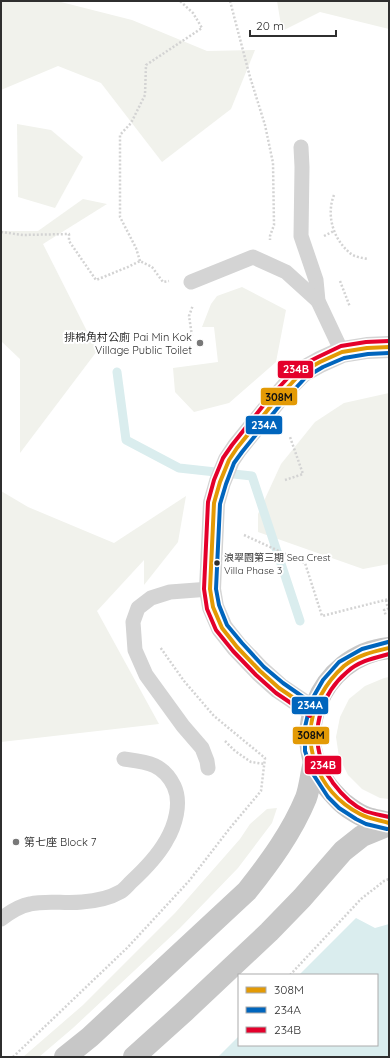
<svg xmlns="http://www.w3.org/2000/svg" width="390" height="1058" font-family="Quicksand,'Noto Sans TC',sans-serif">
	<style>
		.green { fill: #f1f2ec }
		.water { fill: #daedee }
		.lines { fill: none; stroke-linecap: round; stroke-linejoin: round }
		.stream { stroke: #daedee; stroke-width: 9 }
		.path { stroke: #d3d3d3; stroke-width: 2.5; stroke-dasharray: 2 2; stroke-linecap: butt }
		.service { stroke: #d4d4d4; stroke-width: 15 }
		.minor { stroke: #d4d4d4; stroke-width: 22 }
		.primary { stroke: #c7c7c7; stroke-width: 22 }
		.bus-1-casing { stroke: #fff; stroke-width: 7 }
		.bus-2-casing { stroke: #fff; stroke-width: 7 }
		.bus-3-casing { stroke: #fff; stroke-width: 7 }
		.bus-1 { stroke: #e39a05; stroke-width: 4 }
		.bus-2 { stroke: #0065bd; stroke-width: 4 }
		.bus-3 { stroke: #e4002b; stroke-width: 4 }
		.poi-dot { fill: #787878; stroke: #fff; stroke-width: 1.5 }
		.bus-dot { fill: #2f2f2f; stroke: #fff; stroke-width: 1.5 }
		.labels { text-anchor: middle; stroke-width: 4; stroke-linejoin: round; paint-order: stroke }
		.bus-label { font-size: 10px; fill: #2f2f2f; stroke: #fff; text-anchor: start }
		.poi-label { font-size: 11px; fill: #2f2f2f; stroke: #fff; text-anchor: end }
		.line-badge { stroke: #fff; stroke-width: 1.5 }
		.badge-label { font-size: 11px; text-anchor: middle; font-weight: bold; fill: #fff }
		.pale-badge-label { font-size: 11px; text-anchor: middle; font-weight: bold; fill: #111 }
	</style>
	<rect width="100%" height="100%" fill="#fff"/>
	<g class="green">
		<path d="M 1,1 L 57,1 L 132,20 L 207,51 L 255,50 L 231,109 L 162,162 L 101,83 L 58,66 L 1,90 Z"/>
		<path d="M 277,1 L 389,1 L 389,29 L 320,12 L 282,31 Z"/>
		<path d="M 17,124 L 51,130 L 83,157 L 55,208 L 18,197 Z"/>
		<path d="M 83,199 L 107,204 L 43,244 L 97,351 L 20,453 L 20,359 L 1,341 L 1,231 L 38,231 Z"/>
		<path d="M 242,287 L 286,310 L 276,362 L 229,403 L 194,412 L 175,392 L 173,368 L 218,362 L 214,327 L 202,327 L 211,304 L 217,296 Z"/>
		<path d="M 389,393 L 389,564 L 363,569 L 258,532 L 258,514 L 281,464 L 315,422 L 344,403 Z"/>
		<path d="M 1,491 L 28,507 L 114,543 L 186,496 L 178,542 L 144,585 L 144,560 L 97,611 L 159,724 L 1,742 Z"/>
		<path d="M 389,677 L 389,799 L 380,798 L 362,789 L 348,775 L 339,757 L 336,737 L 340,717 L 349,699 L 365,686 L 384,678 Z"/>
		<path d="M 277,808 L 272,823 L 238,868 L 180,928 L 73,1028 L 39,1057 L 23,1057 L 83,1005 L 175,913 L 240,839 L 250,824 L 267,809 Z"/>
	</g>
	<path class="water" d="M 356,918 L 375,928 L 389,924 L 389,1057 L 218,1057 L 239,1036 L 239,1045 L 377,1045 L 377,975 L 299,975 Z"/>
	<g class="lines">
		<path class="stream" d="M 117,372 L 126,440 L 179,468 L 252,476 L 300,621"/>
		<g class="path">
			<path d="M 230,1 L 250,77 L 265,125 L 273,163 L 274,225 L 270,236 L 270,240"/>
			<path d="M 334,195 C 326,215 333,239 350,253 C 354,257 363,258 368,259"/>
			<path d="M 1,232 L 23,235 L 69,234 L 69,241 L 96,280 L 128,267 L 140,261 L 152,267 L 163,282 L 169,281"/>
			<path d="M 324,236 L 334,231"/>
			<path d="M 140,261 L 136,248 L 120,217 L 120,135 L 131,123 L 145,95 L 146,65 L 202,28 L 193,13 L 180,1"/>
			<path d="M 340,281 L 350,307"/>
			<path d="M 192,336 L 189,316 L 193,305"/>
			<path d="M 285,480 L 303,474 L 290,437"/>
			<path d="M 244,535 L 305,563 L 322,616 L 389,599"/>
			<path d="M 386,600 L 388,609 L 384,610 L 386,616"/>
			<path d="M 225,741 L 235,751 L 251,762 L 265,764"/>
			<path d="M 290,975 L 361,899 L 384,881 L 389,879"/>
			<path d="M 13,1057 L 128,947 L 189,881 L 230,828 L 261,791 L 265,758 L 214,716 L 184,681 L 160,647"/>
		</g>
		<g class="service">
			<path d="M 301,147 L 302,167 L 301,236 L 316,280 L 318,301 L 342,352"/>
			<path d="M 191,282 L 253,257 L 286,272 L 318,301"/>
			<path d="M 208,768 L 207,761 L 202,748 L 183,726 L 146,675 L 135,650 L 133,622 L 138,608 L 151,598 L 170,592 L 210,589"/>
			<path d="M 1,919 C 10,912 19,906 30,904 C 47,900 65,904 82,902 C 95,901 108,899 120,892 C 124,890 127,886 131,882 C 144,870 157,857 166,841 C 175,826 182,803 174,786 C 163,763 146,762 124,759"/>
		</g>
		<path class="minor" d="M 313,711 L 279,688 L 260,671 L 237,647 L 222,628 L 213,607 L 210,589 L 214,503 L 220,482 L 229,460 L 237,448 L 275,401 L 288,386 L 302,372 L 320,362 L 342,352 L 367,348 L 389,347"/>
		<g class="primary">
			<path d="M 389,648 C 319,655 284,742 333,793 C 337,797 340,801 344,804 C 350,809 361,816 368,818 C 375,820 382,821 389,823"/>
			<path d="M 65,1057 L 90,1037 L 247,891 C 270,862 292,832 306,798 C 310,787 311,773 314,762"/>
			<path d="M 134,1057 L 185,1011 L 269,932 L 302,898 L 343,851 L 362,836 L 389,825"/>
		</g>
		<defs>
			<g id="bus-1">
				<path d="M 389,648 C 372,652 358,655 344,666 C 335,674 327,684 321,695 C 297,739 316,791 360,814 C 369,819 379,820 389,823"/>
				<path d="M 313,711 L 279,688 L 260,671 L 237,647 L 222,628 L 213,607 L 210,589 L 214,503 L 220,482 L 229,460 L 237,448 L 275,401 L 302,372 L 320,362 L 342,352 L 367,348 L 389,347"/>
			</g>
			<g id="bus-2">
				<path d="M 316,706 L 283,683 L 264,667 L 242,643 L 227,625 L 219,605 L 216,589 L 220,504 L 226,484 L 234,463 L 242,452 L 280,405 L 306,377 L 323,367 L 344,358 L 368,354 L 389,353"/>
				<path d="M 387,829 L 366,824 L 356,819 L 339,808 L 328,797 L 313,774 L 305,751 L 305,727 L 311,701 L 323,680 L 339,662 L 362,649 L 388,642"/>
			</g>
			<g id="bus-3">
				<path d="M 389,654 C 374,658 359,661 347,672 C 322,693 311,728 321,759 C 322,763 323,767 325,771 C 327,775 331,779 333,783 C 342,795 352,805 365,811 C 373,814 381,815 389,817"/>
				<path d="M 310,716 L 276,693 L 256,675 L 233,651 L 216,630 L 207,609 L 204,589 L 208,502 L 214,480 L 223,458 L 232,445 L 270,397 L 298,367 L 318,357 L 341,346 L 366,342 L 389,341"/>
			</g>
		</defs>
		<use href="#bus-1" class="bus-1-casing"/>
		<use href="#bus-2" class="bus-2-casing"/>
		<use href="#bus-3" class="bus-3-casing"/>
		<use href="#bus-1" class="bus-1"/>
		<use href="#bus-2" class="bus-2"/>
		<use href="#bus-3" class="bus-3"/>
	</g>
	<g class="poi-dot">
		<circle cx="200" cy="343" r="4"/>
		<circle cx="16" cy="842" r="4"/>
	</g>
	<circle class="bus-dot" cx="217" cy="563" r="3.5"/>
	<g class="labels">
		<g class="bus-label">
			<text x="224" y="561">浪翠園第三期 Sea Crest<tspan x="224" dy="13">Villa Phase 3</tspan></text>
		</g>
		<g class="poi-label">
			<text x="192" y="341">排棉角村公廁 Pai Min Kok<tspan x="192" dy="13">Village Public Toilet</tspan></text>
			<text x="24" y="846" text-anchor="start">第七座 Block 7</text>
		</g>
	</g>
	<g class="line-badge">
		<rect x="277" y="360" width="37" height="19" rx="4" fill="#e4002b"/>
		<rect x="260" y="387" width="38" height="19" rx="4" fill="#e39a05"/>
		<rect x="245" y="415" width="38" height="20" rx="4" fill="#0065bd"/>
		<rect x="291" y="696" width="38" height="19" rx="4" fill="#0065bd"/>
		<rect x="292" y="726" width="38" height="19" rx="4" fill="#e39a05"/>
		<rect x="304" y="755" width="38" height="20" rx="4" fill="#e4002b"/>
	</g>
	<g class="badge-label">
		<text x="296" y="373">234B</text>
		<text x="264" y="429">234A</text>
		<text x="310" y="709">234A</text>
		<text x="323" y="769">234B</text>
	</g>
	<g class="pale-badge-label">
		<text x="279" y="401">308M</text>
		<text x="311" y="739">308M</text>
	</g>
	<rect width="390" height="1058" fill="none" stroke="#2f2f2f" stroke-width="4"/>
	<rect x="238" y="974" width="140" height="72" fill="#ffffff" stroke="#acacac"/>
	<rect x="246" y="987" width="20" height="6" fill="#e39a05" stroke="#acacac"/>
	<text x="274" y="994" font-size="12" fill="#2f2f2f">308M</text>
	<rect x="246" y="1007" width="20" height="6" fill="#0065bd" stroke="#acacac"/>
	<text x="274" y="1014" font-size="12" fill="#2f2f2f">234A</text>
	<rect x="246" y="1027" width="20" height="6" fill="#e4002b" stroke="#acacac"/>
	<text x="274" y="1034" font-size="12" fill="#2f2f2f">234B</text>
	<path d="M250 30v6h86v-6" fill="none" stroke="#2f2f2f" stroke-width="2"/>
	<text x="256" y="30" font-size="12" fill="#2f2f2f" stroke="#ffffff" stroke-width="3" paint-order="stroke">20 m</text>
</svg>
